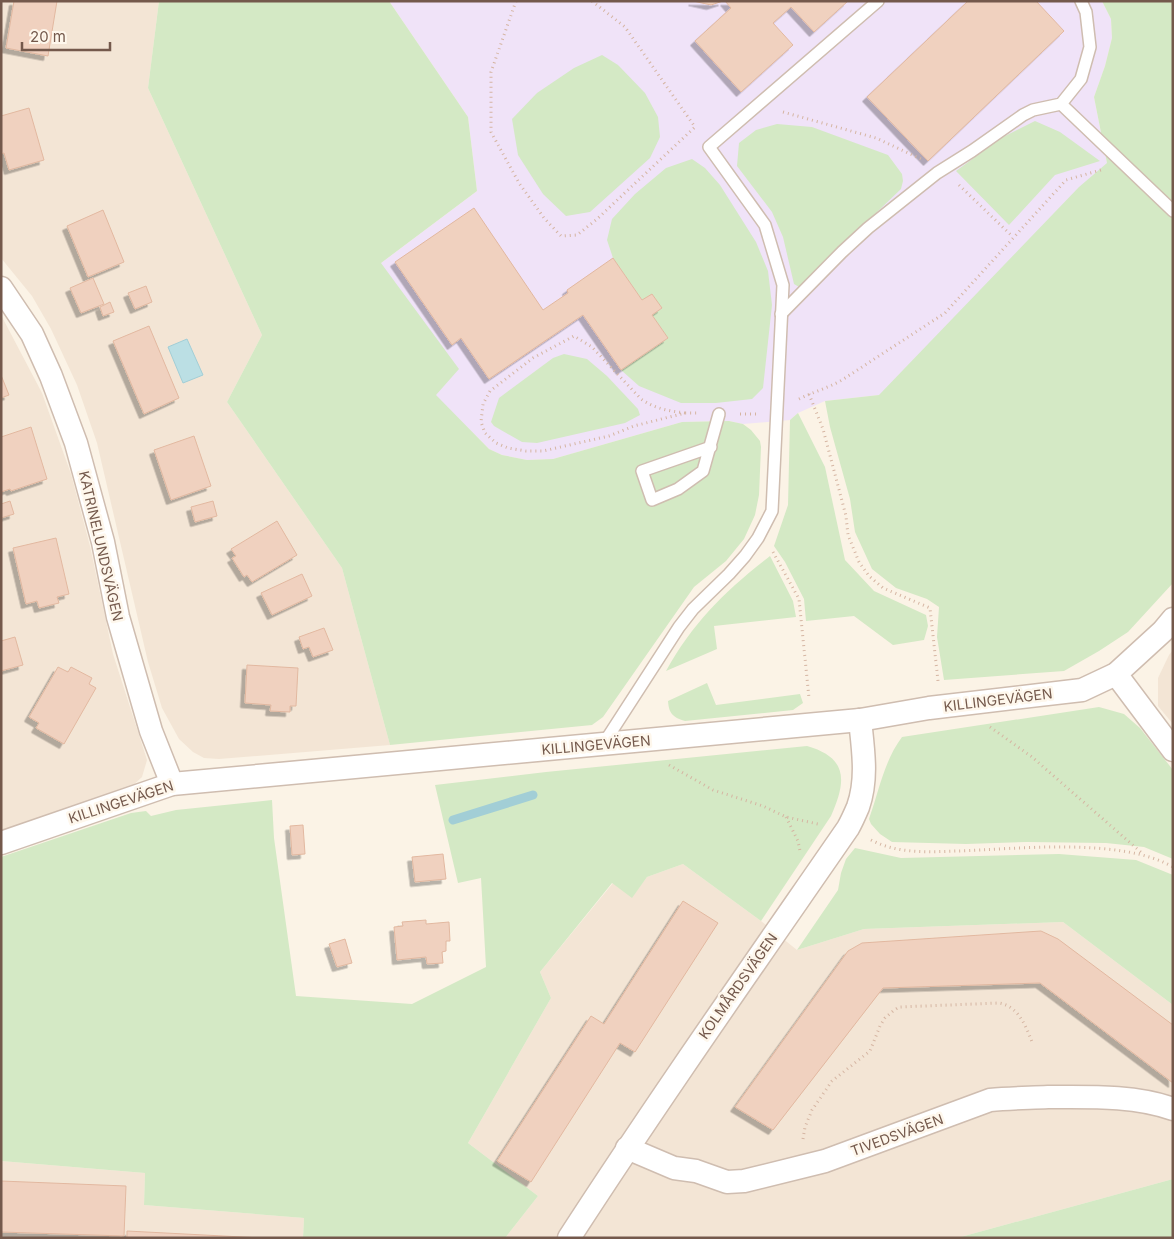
<svg xmlns="http://www.w3.org/2000/svg" width="1174" height="1239" font-family="Inter,sans-serif">
	<style>
		.residential { fill: #f3e5d5 }
		.education { fill: #f0e3f8 }
		.green { fill: #d4e9c5 }
		.water { fill: #bbdfe4; stroke: #a2ced6 }
		.lines { fill: none; stroke-linecap: round; stroke-linejoin: round }
		.stream { stroke: #a2ced6; stroke-width: 9 }
		.building { fill: #f0d1bf; stroke: #e2b8a0; filter: url(#shadow) }
		.lane-casing { stroke: #cfbdb0; stroke-width: 14 }
		.street-casing { stroke: #cfbdb0; stroke-width: 25 }
		.path { stroke: #d5b5a2; stroke-width: 3; stroke-dasharray: 1 4; stroke-linecap: butt }
		.lane { stroke: #fff; stroke-width: 11 }
		.street { stroke: #fff; stroke-width: 22 }
		.labels { text-anchor: middle; stroke-width: 5; stroke-linejoin: round; paint-order: stroke }
		.street-label { font-size: 14px; fill: #74594c; stroke: #fef7ec }
	</style>
	<defs>
		<filter id="shadow"><feDropShadow dx="-4.5" dy="4.5" stdDeviation="0" flood-color="#0004"/></filter>
	</defs>
	<rect width="100%" height="100%" fill="#fbf3e6"/>
	<g class="residential">
		<path d="M 1,1 L 159,1 L 148,88 L 262,335 L 227,402 L 342,568 L 390,745 L 219,759 L 204,758 L 193,752 L 179,739 L 162,708 L 148,662 L 97,443 L 77,385 L 51,329 L 32,296 L 1,258 Z"/>
		<path d="M 1,315 L 42,393 L 71,474 L 90,546 L 113,654 L 147,760 L 142,777 L 131,787 L 114,795 L 1,830 Z"/>
		<path d="M 1173,650 L 1173,724 L 1158,706 L 1158,678 L 1169,655 Z"/>
		<path d="M 683,864 L 761,921 L 797,950 L 864,929 L 1063,922 L 1173,1005 L 1173,1179 L 957,1238 L 505,1238 L 538,1196 L 468,1143 L 551,998 L 540,972 L 613,883 L 632,897 L 647,877 Z"/>
		<path d="M 1,1161 L 145,1173 L 144,1205 L 304,1218 L 303,1238 L 1,1238 Z"/>
	</g>
	<path class="education" d="M 389,1 L 1102,1 L 1111,19 L 1112,38 L 1105,66 L 1094,97 L 1107,163 L 1173,277 L 879,395 L 825,401 L 798,413 L 790,420 L 743,424 L 729,421 L 682,422 L 553,459 L 527,460 L 502,455 L 489,449 L 435,395 L 381,263 L 477,191 L 468,117 Z"/>
	<g class="green">
		<path d="M 159,1 L 389,1 L 468,117 L 477,191 L 381,263 L 459,369 L 436,395 L 489,449 L 502,455 L 527,460 L 553,459 L 682,422 L 729,421 L 743,424 L 751,430 L 760,441 L 761,447 L 759,495 L 755,515 L 744,539 L 726,561 L 694,587 L 603,717 L 592,725 L 390,745 L 342,568 L 227,402 L 262,335 L 148,88 Z"/>
		<path d="M 1102,1 L 1173,1 L 1173,583 L 1128,632 L 1099,651 L 1064,671 L 944,680 L 937,637 L 939,607 L 927,599 L 896,588 L 872,569 L 855,532 L 850,499 L 830,427 L 825,401 L 879,395 L 1079,187 L 1107,163 L 1094,97 L 1105,66 L 1112,38 L 1111,19 Z"/>
		<path d="M 602,55 L 618,65 L 645,93 L 658,117 L 660,137 L 650,158 L 590,212 L 566,216 L 543,194 L 518,155 L 512,119 L 537,93 L 574,68 Z"/>
		<path d="M 1035,121 L 1060,132 L 1100,161 L 1055,175 L 1009,225 L 956,171 L 1001,138 Z"/>
		<path d="M 777,124 L 812,127 L 888,155 L 902,174 L 903,181 L 901,189 L 799,287 L 794,284 L 783,237 L 772,212 L 737,166 L 739,143 L 756,130 Z"/>
		<path d="M 692,159 L 705,168 L 720,185 L 756,242 L 768,271 L 772,305 L 763,388 L 752,399 L 716,403 L 681,403 L 639,386 L 621,370 L 668,338 L 652,315 L 662,308 L 642,300 L 613,258 L 607,240 L 612,219 L 635,194 L 666,168 Z"/>
		<path d="M 564,354 L 587,359 L 607,376 L 638,409 L 640,415 L 625,423 L 537,443 L 522,442 L 494,426 L 491,422 L 499,398 L 553,358 Z"/>
		<path d="M 798,413 L 825,467 L 845,560 L 874,591 L 926,615 L 928,626 L 924,640 L 893,645 L 854,616 L 806,621 L 804,599 L 785,562 L 774,546 L 788,505 L 790,420 Z"/>
		<path d="M 770,556 L 793,601 L 796,617 L 714,626 L 717,649 L 666,671 C 693,622 726,590 770,556 Z"/>
		<path d="M 707,683 L 716,705 L 800,694 L 803,703 L 793,710 L 685,721 C 672,717 669,713 668,701 Z"/>
		<path d="M 1099,707 L 1124,714 L 1140,728 L 1173,770 L 1173,859 L 1144,847 L 1106,843 L 1027,842 L 966,844 L 892,842 L 880,834 L 871,824 L 869,819 C 879,791 884,761 902,737 Z"/>
		<path d="M 807,746 C 849,758 846,782 831,816 L 761,921 L 683,864 L 647,877 L 632,898 L 612,883 L 540,972 L 551,998 L 468,1143 L 538,1196 L 505,1238 L 303,1238 L 304,1218 L 144,1205 L 145,1173 L 1,1161 L 1,857 L 131,813 L 146,811 L 151,816 L 176,810 L 272,800 L 274,838 L 296,996 L 412,1004 L 486,967 L 481,878 L 458,883 L 435,785 L 546,772 Z"/>
		<path d="M 855,848 L 901,858 L 1059,854 L 1136,860 L 1173,875 L 1173,1005 L 1063,922 L 864,929 L 797,950 L 838,890 L 841,873 L 846,859 Z"/>
		<path d="M 1173,1179 L 1173,1238 L 957,1238 Z"/>
	</g>
	<path class="water" d="M 187,339 L 203,375 L 183,383 L 168,347 Z"/>
	<g class="lines">
		<path class="stream" d="M 453,820 L 533,795"/>
	</g>
	<g class="building">
		<path d="M 14,1 L 57,1 L 48,56 L 6,48 Z"/>
		<path d="M 693,1 L 723,1 L 711,5 Z"/>
		<path d="M 725,1 L 848,1 L 814,32 L 791,7 L 773,23 L 793,45 L 741,92 L 695,41 L 731,8 Z"/>
		<path d="M 968,1 L 1036,1 L 1064,31 L 928,161 L 867,97 Z"/>
		<path d="M 29,108 L 44,160 L 9,170 L 4,153 L 1,154 L 1,116 Z"/>
		<path d="M 474,208 L 543,310 L 568,293 L 567,290 L 613,258 L 642,300 L 652,294 L 662,308 L 652,315 L 668,338 L 621,370 L 583,315 L 489,379 L 461,338 L 452,345 L 395,262 Z"/>
		<path d="M 103,210 L 124,262 L 88,277 L 67,226 Z"/>
		<path d="M 93,278 L 104,304 L 81,313 L 70,288 Z"/>
		<path d="M 146,286 L 152,302 L 135,309 L 128,293 Z"/>
		<path d="M 110,302 L 114,312 L 103,316 L 100,307 Z"/>
		<path d="M 149,326 L 179,398 L 144,414 L 113,341 Z"/>
		<path d="M 1,375 L 9,395 L 1,398 Z"/>
		<path d="M 31,427 L 47,479 L 11,491 L 10,489 L 1,492 L 1,437 Z"/>
		<path d="M 194,436 L 211,486 L 171,500 L 154,450 Z"/>
		<path d="M 10,501 L 14,514 L 1,518 L 1,504 Z"/>
		<path d="M 213,501 L 217,516 L 195,522 L 191,507 Z"/>
		<path d="M 277,521 L 297,555 L 252,582 L 247,575 L 244,577 L 232,558 L 236,556 L 231,549 Z"/>
		<path d="M 56,538 L 69,594 L 57,597 L 59,603 L 39,608 L 37,601 L 26,604 L 13,548 Z"/>
		<path d="M 302,574 L 312,596 L 272,615 L 261,593 Z"/>
		<path d="M 324,628 L 333,650 L 313,657 L 309,647 L 303,649 L 299,637 Z"/>
		<path d="M 15,637 L 23,665 L 1,671 L 1,641 Z"/>
		<path d="M 247,665 L 298,668 L 296,706 L 290,706 L 290,712 L 270,711 L 271,705 L 245,703 Z"/>
		<path d="M 58,667 L 68,672 L 71,667 L 92,678 L 89,684 L 96,688 L 64,744 L 36,728 L 39,723 L 29,717 Z"/>
		<path d="M 303,825 L 305,854 L 292,855 L 290,826 Z"/>
		<path d="M 443,854 L 446,879 L 415,882 L 412,857 Z"/>
		<path d="M 683,901 L 718,923 L 635,1052 L 620,1043 L 531,1182 L 497,1161 L 591,1016 L 604,1024 Z"/>
		<path d="M 426,920 L 426,924 L 449,922 L 450,941 L 446,941 L 446,951 L 442,952 L 443,963 L 427,964 L 426,957 L 397,960 L 394,927 L 403,926 L 402,922 Z"/>
		<path d="M 1041,931 L 1058,939 L 1173,1025 L 1173,1083 L 1040,983 L 883,988 L 773,1130 L 735,1107 L 848,951 L 862,943 Z"/>
		<path d="M 345,939 L 352,963 L 337,967 L 329,944 Z"/>
		<path d="M 1,1181 L 126,1186 L 124,1236 L 1,1232 Z"/>
		<path d="M 127,1231 L 262,1238 L 127,1238 Z"/>
	</g>
	<g class="lines">
		<defs>
			<g id="lane">
				<path d="M 1061,104 L 1173,211"/>
				<path d="M 781,314 L 842,252 L 868,228 L 937,173 L 972,151 L 1023,115 L 1033,110 L 1061,104 L 1081,79 L 1090,47 L 1086,12 L 1081,1"/>
				<path d="M 711,447 L 642,471 L 652,500 L 678,489 L 703,471 L 719,414"/>
				<path d="M 604,743 L 679,627 L 693,609 L 729,574 L 745,556 L 758,538 L 772,511 L 783,285 L 765,225 L 709,147 L 878,1"/>
			</g>
			<g id="street">
				<path d="M 1,288 L 32,334 L 51,376 L 76,443 L 103,542 L 118,617 L 151,731 L 172,784"/>
				<path d="M 1116,674 L 1173,750"/>
				<path d="M 1,843 L 172,784 L 860,720 L 929,708 L 1082,690 L 1116,674 L 1163,631 L 1173,619"/>
				<path d="M 627,1148 L 674,1168 L 696,1171 L 727,1182 L 744,1181 L 825,1161 L 990,1100 C 1010,1098 1028,1098 1048,1097 C 1087,1097 1135,1095 1173,1109"/>
				<path d="M 569,1238 C 659,1099 754,964 848,828 C 852,821 855,814 858,807 C 868,779 863,749 860,720"/>
			</g>
		</defs>
		<use href="#lane" class="lane-casing"/>
		<use href="#street" class="street-casing"/>
		<g class="path">
			<path d="M 516,1 L 491,72 L 491,132 L 519,183 L 544,218 L 561,236 L 577,235 L 596,220 L 695,127"/>
			<path d="M 592,1 L 625,27 L 695,127"/>
			<path d="M 783,112 L 876,138 L 921,159"/>
			<path d="M 959,185 L 1013,237"/>
			<path d="M 809,394 L 823,429 L 846,516 L 848,535 L 859,562 L 869,576 L 883,588 L 930,608 L 938,681"/>
			<path d="M 799,399 C 813,392 828,388 842,380 L 945,313 L 1066,180 L 1101,170"/>
			<path d="M 685,413 C 670,411 655,409 641,399 L 592,347 L 574,336 L 533,358 L 490,391 L 483,404 L 481,422 L 485,433 L 496,443 L 508,448 L 526,451 L 543,451 L 609,436 L 634,426 L 685,413 L 698,413"/>
			<path d="M 740,414 L 756,414"/>
			<path d="M 773,552 L 799,599 L 809,698"/>
			<path d="M 990,727 L 1032,757 L 1143,854"/>
			<path d="M 669,765 L 713,790 L 763,806 L 786,817 L 818,824"/>
			<path d="M 786,817 L 798,841 L 800,851"/>
			<path d="M 871,840 C 898,854 928,852 957,851 C 1017,849 1121,837 1173,867"/>
			<path d="M 803,1139 L 805,1127 L 812,1110 L 832,1081 L 870,1051 L 880,1026 L 885,1018 L 893,1011 L 899,1007 L 999,1003 C 1018,1006 1026,1026 1032,1042"/>
		</g>
		<use href="#lane" class="lane"/>
		<use href="#street" class="street"/>
	</g>
	<g class="labels">
		<g class="street-label">
			<text transform="translate(101 546) rotate(77)" y="5">KATRINELUNDSVÄGEN</text>
			<text transform="translate(998 700) rotate(-7)" y="5">KILLINGEVÄGEN</text>
			<text transform="translate(596 745) rotate(-5)" y="5">KILLINGEVÄGEN</text>
			<text transform="translate(121 802) rotate(-18)" y="5">KILLINGEVÄGEN</text>
			<text transform="translate(738 986) rotate(-55)" y="5">KOLMÅRDSVÄGEN</text>
			<text transform="translate(897 1135) rotate(-20)" y="5">TIVEDSVÄGEN</text>
		</g>
	</g>
	<rect width="1174" height="1239" fill="none" stroke="#74594c" stroke-width="5"/>
	<path d="M22 42v8h88v-8" fill="none" stroke="#74594c" stroke-width="2.5"/>
	<text x="30" y="42" font-size="15" fill="#74594c" stroke="#fef7ec" stroke-width="4" paint-order="stroke">20 m</text>
</svg>
